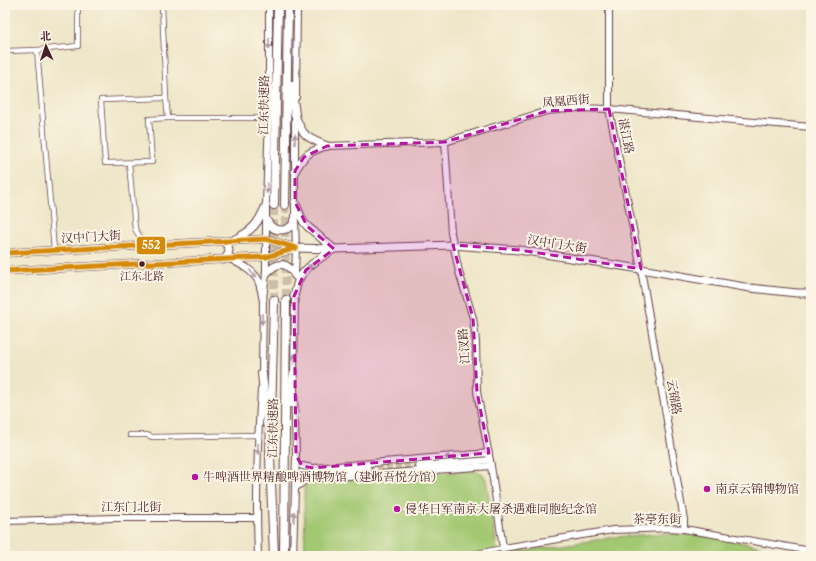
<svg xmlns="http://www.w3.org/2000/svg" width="816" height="561" font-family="'Libre Caslon Text','Noto Serif SC',serif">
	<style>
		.green { fill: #a3c872; stroke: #76744e }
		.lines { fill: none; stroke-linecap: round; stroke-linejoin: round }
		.secondary-tunnel { stroke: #cdbea9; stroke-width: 6; stroke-dasharray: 6 3; stroke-linecap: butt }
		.highway-tunnel { stroke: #cdbea9; stroke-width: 8; stroke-dasharray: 8 4; stroke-linecap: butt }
		.street-casing { stroke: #633d43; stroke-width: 6 }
		.secondary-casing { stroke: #633d43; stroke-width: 8 }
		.primary-casing { stroke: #633d43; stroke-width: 9 }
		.highway-casing { stroke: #633d43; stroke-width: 10 }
		.street { stroke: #fff; stroke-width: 4.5 }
		.secondary { stroke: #fff; stroke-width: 6 }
		.primary { stroke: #fff; stroke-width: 7 }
		.highway { stroke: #fff; stroke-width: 8 }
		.bus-1-casing { stroke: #fcf5e5; stroke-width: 8 }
		.bus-1 { stroke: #d48b09; stroke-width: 5 }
		.oneway { fill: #ae9aa0 }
		.marked { fill: #b5179e; fill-opacity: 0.2; stroke: #b5179e; stroke-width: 3; stroke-dasharray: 8 5; stroke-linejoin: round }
		.bus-dot { fill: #4a1f2b; stroke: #fcf5e5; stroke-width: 1.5 }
		.poi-dot { fill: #b5179e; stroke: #fcf5e5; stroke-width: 1.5 }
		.labels { text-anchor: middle; stroke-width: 4; stroke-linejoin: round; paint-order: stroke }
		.bus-label { font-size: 11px; fill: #4a1f2b; stroke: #fcf5e5 }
		.street-label { font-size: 12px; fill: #4a1f2b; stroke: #fcf5e5 }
		.poi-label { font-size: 12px; fill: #4a1f2b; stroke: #fcf5e5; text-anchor: start }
		.line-badge { stroke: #fcf5e5; stroke-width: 1.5 }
		.badge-label { font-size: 11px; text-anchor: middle; font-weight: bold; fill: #fff }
	</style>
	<rect width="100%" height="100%" fill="#fcf5e5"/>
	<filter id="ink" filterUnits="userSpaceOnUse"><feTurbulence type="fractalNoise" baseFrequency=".025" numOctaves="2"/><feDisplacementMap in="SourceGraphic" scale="8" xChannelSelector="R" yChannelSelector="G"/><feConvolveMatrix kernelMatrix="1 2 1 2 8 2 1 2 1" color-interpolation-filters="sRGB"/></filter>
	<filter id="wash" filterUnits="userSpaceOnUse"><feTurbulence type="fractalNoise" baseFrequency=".012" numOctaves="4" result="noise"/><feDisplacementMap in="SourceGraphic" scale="16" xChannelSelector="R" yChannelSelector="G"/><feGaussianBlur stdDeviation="0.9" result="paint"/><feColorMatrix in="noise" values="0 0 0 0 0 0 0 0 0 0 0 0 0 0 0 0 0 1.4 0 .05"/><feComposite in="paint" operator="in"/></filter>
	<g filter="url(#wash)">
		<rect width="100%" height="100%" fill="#eee6c8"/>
		<path class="green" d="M 474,471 L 482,473 L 486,479 L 498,555 L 615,537 L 652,534 L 679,534 L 716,537 L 803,556 L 305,556 L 304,484 L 310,481 L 401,475 Z"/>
	</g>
	<g filter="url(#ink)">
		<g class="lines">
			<path class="secondary-tunnel" d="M 368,469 L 419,466"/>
			<g class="highway-tunnel">
				<path d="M 285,205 L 286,300"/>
				<path d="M 274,300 L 274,205"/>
			</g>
			<defs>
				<g id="street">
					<path d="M 162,5 L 166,98 L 101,100 L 105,163 L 152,162 L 149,119 L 168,118 L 269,118"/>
					<path d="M 37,50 L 78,46 L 78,5"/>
					<path d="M 5,51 L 37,50 L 54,250"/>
					<path d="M 166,98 L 168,118"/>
					<path d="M 129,163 L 135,229 L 145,245"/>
					<path d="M 130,435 L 147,435 L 152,437 L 258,435"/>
					<path d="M 462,556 L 503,548"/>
				</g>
				<g id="secondary">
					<path d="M 609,5 L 609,109 L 641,269 L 684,520 L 684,529"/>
					<path d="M 296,97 L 297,5"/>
					<path d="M 269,99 L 269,5"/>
					<path d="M 445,142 L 451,233 L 459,272 L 473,318 L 476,341 L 477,392 L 491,466 L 503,548 L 613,530 L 670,528 L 684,529 L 811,551"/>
					<path d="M 327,146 L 445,142 L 547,111 L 578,108 L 609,109 L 811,127"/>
					<path d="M 295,276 L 296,248 L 295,219 L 295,118"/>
					<path d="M 262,377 L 263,299 L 266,274 L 266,205 L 269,115"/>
					<path d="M 294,378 L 295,292"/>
					<path d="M 302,466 L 313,468 L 489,453"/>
					<path d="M 419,466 L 490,460"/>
					<path d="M 307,479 L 491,466"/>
					<path d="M 295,488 L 307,479 L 317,473 L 368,469"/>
					<path d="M 5,521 L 116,518 L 256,518"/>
					<path d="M 258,556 C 256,501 257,446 261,390"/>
					<path d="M 293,556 L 296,455 L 294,388"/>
				</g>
				<g id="primary">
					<path d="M 295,114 C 302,136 307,138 327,146"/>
					<path d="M 295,171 C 304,155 309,151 327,146"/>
					<path d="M 266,219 C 268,222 269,225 272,227 C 276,231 285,231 290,227 C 293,225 294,222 295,219"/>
					<path d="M 235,239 C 253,230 258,224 266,205"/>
					<path d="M 222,241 C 231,247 231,253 223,260"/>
					<path d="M 5,253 L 266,239 L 296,248 L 334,249 L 453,245 L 519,250 L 641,269 L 750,288 L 797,293 L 811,293"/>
					<path d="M 231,259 C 242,265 254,271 259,282 C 261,287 262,293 263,299"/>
					<path d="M 5,271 L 266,257 L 296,248"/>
					<path d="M 266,274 C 276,262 287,260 295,276"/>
					<path d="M 294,296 C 296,291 296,286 298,281 C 305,266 321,258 334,249 L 307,226 L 303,221 L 295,202"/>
				</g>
				<g id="highway">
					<path d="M 291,85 L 295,114"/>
					<path d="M 269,118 L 272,94"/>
					<path d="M 274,205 L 278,5"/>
					<path d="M 285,205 L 288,5"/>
					<path d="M 262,373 L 267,424"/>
					<path d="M 289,403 L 294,374"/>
					<path d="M 274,556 L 270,457 L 274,300"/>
					<path d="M 284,556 L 286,300"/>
				</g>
			</defs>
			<use href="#street" class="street-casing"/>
			<use href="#secondary" class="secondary-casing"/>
			<use href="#primary" class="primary-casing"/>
			<use href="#highway" class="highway-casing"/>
			<use href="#street" class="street"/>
			<use href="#secondary" class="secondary"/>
			<use href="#primary" class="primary"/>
			<use href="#highway" class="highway"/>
			<defs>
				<g id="bus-1">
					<path d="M 5,253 L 266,239 L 296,248"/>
					<path d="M 5,271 L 266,257 L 296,248"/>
				</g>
			</defs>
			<use href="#bus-1" class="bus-1-casing"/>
			<use href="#bus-1" class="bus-1"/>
		</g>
		<defs><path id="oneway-solid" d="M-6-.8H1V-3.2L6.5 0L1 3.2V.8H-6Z"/></defs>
		<g class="oneway">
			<use href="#oneway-solid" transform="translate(269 44) rotate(90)"/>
			<use href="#oneway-solid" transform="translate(295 139) rotate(-90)"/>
			<use href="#oneway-solid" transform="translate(267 188) rotate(92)"/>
			<use href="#oneway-solid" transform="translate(308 268) rotate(-46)"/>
			<use href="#oneway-solid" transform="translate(253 274) rotate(48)"/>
			<use href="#oneway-solid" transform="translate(262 319) rotate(91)"/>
			<use href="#oneway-solid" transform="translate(294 359) rotate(-89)"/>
			<use href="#oneway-solid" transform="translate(258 449) rotate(91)"/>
			<use href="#oneway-solid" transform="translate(450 457) rotate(175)"/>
			<use href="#oneway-solid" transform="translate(294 517) rotate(-89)"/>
		</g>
	</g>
	<path class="marked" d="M 609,109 L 641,269 L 519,250 L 453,245 L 473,318 L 477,392 L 489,453 L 313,468 L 302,466 L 296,455 L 294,296 L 306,270 L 334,249 L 307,226 L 295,202 L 295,171 L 304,157 L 327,146 L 445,142 L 547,111 Z"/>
	<circle class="bus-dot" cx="142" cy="264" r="3.5"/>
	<g class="poi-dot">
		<circle cx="195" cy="477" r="4"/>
		<circle cx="707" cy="489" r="4"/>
		<circle cx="397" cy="509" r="4"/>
	</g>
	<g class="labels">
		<g class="bus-label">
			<text x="142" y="280">江东北路</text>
		</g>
		<g class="street-label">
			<text transform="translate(566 101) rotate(-5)" y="4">凤凰西街</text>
			<text transform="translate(264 105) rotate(-89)" y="4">江东快速路</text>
			<text transform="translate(626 136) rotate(79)" y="4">湛江路</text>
			<text transform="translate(91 237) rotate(-3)" y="4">汉中门大街</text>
			<text transform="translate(557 244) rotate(9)" y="4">汉中门大街</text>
			<text transform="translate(464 346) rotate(-94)" y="4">江汊路</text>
			<text transform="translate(674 397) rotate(80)" y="4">云锦路</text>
			<text transform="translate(273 428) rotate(-89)" y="4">江东快速路</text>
			<text x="131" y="511">江东门北街</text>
			<text x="657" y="523">茶亭东街</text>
		</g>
		<g class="poi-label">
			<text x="203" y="481">牛啤酒世界精酿啤酒博物馆（建邺吾悦分馆）</text>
			<text x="715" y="493">南京云锦博物馆</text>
			<text x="405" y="513">侵华日军南京大屠杀遇难同胞纪念馆</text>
		</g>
	</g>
	<rect class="line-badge" x="136" y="236" width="30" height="19" rx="4" fill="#d48b09"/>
	<g class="badge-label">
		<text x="151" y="249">552</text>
	</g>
	<rect width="816" height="561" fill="none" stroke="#fcf5e5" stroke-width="20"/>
	<g transform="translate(46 46) rotate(357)" stroke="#fcf5e5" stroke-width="3" paint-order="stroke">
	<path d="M0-3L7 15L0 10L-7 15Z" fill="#4a1f2b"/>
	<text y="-6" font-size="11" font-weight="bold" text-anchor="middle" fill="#4a1f2b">北</text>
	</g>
</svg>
